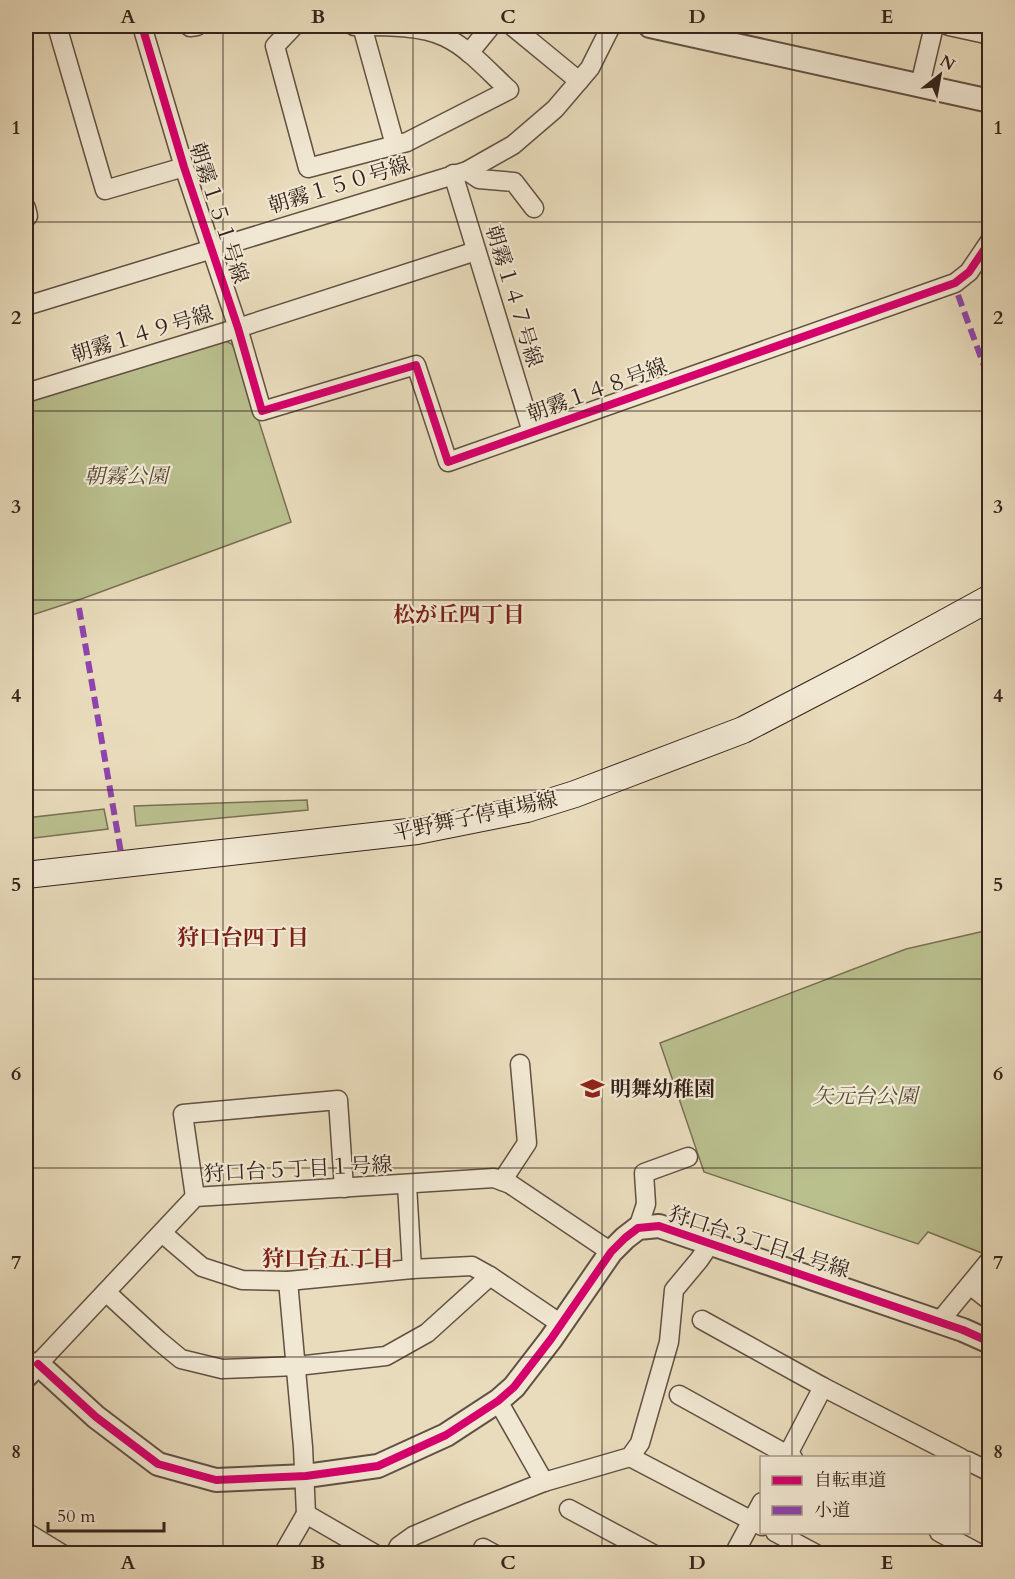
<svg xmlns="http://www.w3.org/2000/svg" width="1015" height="1579" font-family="Cardo,'Noto Serif JP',serif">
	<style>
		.green { fill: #babf8e; stroke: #787154; stroke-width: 1.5 }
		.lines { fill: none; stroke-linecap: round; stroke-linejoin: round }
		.minor-casing { stroke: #625143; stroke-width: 21 }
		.tertiary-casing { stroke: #625143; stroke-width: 26 }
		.secondary-casing { stroke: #35231b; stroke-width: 28 }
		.minor { stroke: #f1e8d3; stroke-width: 18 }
		.tertiary { stroke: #f1e8d3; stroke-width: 22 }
		.secondary { stroke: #f1e8d3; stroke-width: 26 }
		.quiet { stroke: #8e44ad; stroke-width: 6; stroke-dasharray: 12 6; stroke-linecap: butt }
		.cycleway-casing { stroke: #f1e8d3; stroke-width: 11 }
		.cycleway { stroke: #d6006c; stroke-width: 8 }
		.grid { fill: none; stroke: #35231b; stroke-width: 1.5; stroke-opacity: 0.55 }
		.labels { text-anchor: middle; stroke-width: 4.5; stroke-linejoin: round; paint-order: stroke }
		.street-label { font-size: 21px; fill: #35231b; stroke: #f1e8d3 }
		.park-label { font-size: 21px; font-style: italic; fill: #564a38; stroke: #f1e8d3 }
		.poi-label { font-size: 21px; font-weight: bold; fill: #35231b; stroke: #f1e8d3; text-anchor: start }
		.neighbourhood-label { font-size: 22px; font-weight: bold; fill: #7a1f14; stroke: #f1e8d3 }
		.neatline { fill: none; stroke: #35231b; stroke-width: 2 }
		.grid-label { font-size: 20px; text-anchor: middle; font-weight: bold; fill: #35231b }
	</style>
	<rect width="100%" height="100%" fill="#e9dcbc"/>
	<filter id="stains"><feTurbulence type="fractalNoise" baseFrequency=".00333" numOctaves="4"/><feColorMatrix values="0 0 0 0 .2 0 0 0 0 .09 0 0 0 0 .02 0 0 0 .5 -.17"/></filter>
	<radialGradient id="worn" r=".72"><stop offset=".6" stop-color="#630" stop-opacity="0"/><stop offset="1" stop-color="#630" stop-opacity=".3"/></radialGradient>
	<g class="green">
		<path d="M 224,340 L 235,346 L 291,522 L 84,598 L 26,617 L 26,403 Z"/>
		<path d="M 307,800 L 308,810 L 136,826 L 134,806 Z"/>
		<path d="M 104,809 L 108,829 L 26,839 L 26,818 Z"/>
		<path d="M 989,930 L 990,1244 L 982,1253 L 928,1232 L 918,1244 L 704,1172 L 660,1043 L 906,949 Z"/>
	</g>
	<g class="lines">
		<defs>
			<g id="minor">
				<path d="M 60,26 L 57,26 L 105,190 L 184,167"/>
				<path d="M 142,26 L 184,167 L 238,328 L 262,411 L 416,365 L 448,462 L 955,283 L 969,272 L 990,241"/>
				<path d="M 189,26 L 190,27 L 197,26"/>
				<path d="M 294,26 L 275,46 L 308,168 L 407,142 L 509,90 C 489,72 470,49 445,37 C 421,25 381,26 354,26"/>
				<path d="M 362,26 L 395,145"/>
				<path d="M 512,26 L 579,81"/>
				<path d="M 949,26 L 990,35"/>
				<path d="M 469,53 L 491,26"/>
				<path d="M 920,85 L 934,26"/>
				<path d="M 467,171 L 479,179 L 514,182 L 534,208"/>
				<path d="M 453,174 L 532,432"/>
				<path d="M 26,208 L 28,216 L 26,216"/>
				<path d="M 26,306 L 467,171 L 513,145 L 555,109 L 590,68 L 611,26"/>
				<path d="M 26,393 L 238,328 L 476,251"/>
				<path d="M 502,1181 L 527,1143 L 520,1064"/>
				<path d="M 407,1185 L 412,1269"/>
				<path d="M 195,1197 L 183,1114 L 338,1100 L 344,1188"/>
				<path d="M 638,1228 L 646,1204 L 644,1173 L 688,1157"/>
				<path d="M 162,1233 L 202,1267 L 242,1280 L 288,1281 L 412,1269 L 472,1266 L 490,1276 L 561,1324"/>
				<path d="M 288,1281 L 303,1447 L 306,1514 L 375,1554"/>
				<path d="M 970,1285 L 990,1301"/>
				<path d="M 106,1292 L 158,1340 L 181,1359 L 222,1369 L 297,1366 L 386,1356 L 427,1333 L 490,1276"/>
				<path d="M 702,1320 L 823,1387 L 961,1458"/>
				<path d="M 939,1322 L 990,1260"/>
				<path d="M 38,1364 L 195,1197 L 494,1178 L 510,1184 L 611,1252"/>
				<path d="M 679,1395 L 793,1458"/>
				<path d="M 498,1401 L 544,1482"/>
				<path d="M 630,1457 L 762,1526"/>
				<path d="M 786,1458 L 823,1387"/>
				<path d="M 968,1461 L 990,1472"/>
				<path d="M 569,1509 L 653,1554"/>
				<path d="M 26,1532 L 62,1554"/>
				<path d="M 775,1532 L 816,1554"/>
				<path d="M 939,1532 L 980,1554"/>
				<path d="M 483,1548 L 494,1554"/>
				<path d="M 283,1554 L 306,1514"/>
				<path d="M 395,1554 L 399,1546 L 413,1536 L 469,1512 L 544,1482 L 630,1457 L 640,1443 L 669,1342 L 674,1290 L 699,1260 L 710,1244"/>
				<path d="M 734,1554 L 762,1502"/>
			</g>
			<g id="tertiary">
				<path d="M 650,26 L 990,101"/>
				<path d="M 26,1376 L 38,1364 L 96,1417 L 158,1464 L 216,1480 L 306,1476 L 378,1466 L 446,1435 L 498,1401 L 514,1387 L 551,1339 L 611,1252 L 625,1238 L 638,1228 L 659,1226 L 963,1330 L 990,1342"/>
			</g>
			<path id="secondary" d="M 26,875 L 417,831 L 527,809 L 575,794 L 743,730 L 862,668 L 990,598"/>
		</defs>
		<use href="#minor" class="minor-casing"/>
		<use href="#tertiary" class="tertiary-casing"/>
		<use href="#secondary" class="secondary-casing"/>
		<use href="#minor" class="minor"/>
		<use href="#tertiary" class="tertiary"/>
		<use href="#secondary" class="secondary"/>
		<g class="quiet">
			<path d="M 958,295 L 990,382"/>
			<path d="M 79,608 L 121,853"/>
		</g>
		<defs>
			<g id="cycleway">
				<path d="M 142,26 L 184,167 L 238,328 L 262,411 L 416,365 L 448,462 L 955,283 L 969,272 L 990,241"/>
				<path d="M 38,1364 L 96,1417 L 158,1464 L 216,1480 L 306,1476 L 378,1466 L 446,1435 L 498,1401 L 514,1387 L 551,1339 L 611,1252 L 625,1238 L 638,1228 L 659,1226 L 963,1330 L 990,1342"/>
			</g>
		</defs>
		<use href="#cycleway" class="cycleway-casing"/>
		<use href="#cycleway" class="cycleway"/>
	</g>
	<path class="grid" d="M 223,26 L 223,1554M 413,26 L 413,1554M 602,26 L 602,1554M 792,26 L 792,1458M 26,222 L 990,222M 26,411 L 990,411M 26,600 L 990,600M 26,790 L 990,790M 26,979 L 990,979M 26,1168 L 990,1168M 26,1357 L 990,1357M 792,1532 L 792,1554"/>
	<defs>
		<symbol id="school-bare" viewBox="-9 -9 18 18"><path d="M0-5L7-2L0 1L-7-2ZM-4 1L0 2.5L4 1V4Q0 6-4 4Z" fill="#8f2418" stroke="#f1e8d3" stroke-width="2.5" paint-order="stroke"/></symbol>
	</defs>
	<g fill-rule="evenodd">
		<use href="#school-bare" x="576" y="1072" width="33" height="33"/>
	</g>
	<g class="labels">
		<g class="street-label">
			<text transform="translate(339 185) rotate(-17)" y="7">朝霧１５０号線</text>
			<text transform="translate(219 213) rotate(72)" y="7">朝霧１５１号線</text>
			<text transform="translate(514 296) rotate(73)" y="7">朝霧１４７号線</text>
			<text transform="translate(142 334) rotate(-17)" y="7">朝霧１４９号線</text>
			<text transform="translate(597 390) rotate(-20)" y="7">朝霧１４８号線</text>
			<text transform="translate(475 816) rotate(-12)" y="7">平野舞子停車場線</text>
			<text transform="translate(298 1169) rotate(-3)" y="7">狩口台５丁目１号線</text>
			<text transform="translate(759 1242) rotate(18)" y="7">狩口台３丁目４号線</text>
		</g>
		<g class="park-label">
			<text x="126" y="483">朝霧公園</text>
			<text x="865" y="1103">矢元台公園</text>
		</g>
		<g class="poi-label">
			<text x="610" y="1096">明舞幼稚園</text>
		</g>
		<g class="neighbourhood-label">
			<text x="459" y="622">松が丘四丁目</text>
			<text x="243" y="945">狩口台四丁目</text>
			<text x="328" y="1266">狩口台五丁目</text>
		</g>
	</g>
	<rect width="1015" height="1579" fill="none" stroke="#e9dcbc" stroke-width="66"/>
	<rect x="760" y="1456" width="210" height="78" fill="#f1e8d3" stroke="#a69989" stroke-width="1.5"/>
	<rect x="772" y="1476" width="30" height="9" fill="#d6006c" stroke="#a69989" stroke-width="1.5"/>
	<text x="814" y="1486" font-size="18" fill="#35231b">自転車道</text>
	<rect x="772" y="1506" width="30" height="9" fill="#8e44ad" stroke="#a69989" stroke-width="1.5"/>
	<text x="814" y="1516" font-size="18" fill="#35231b">小道</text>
	<g transform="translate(940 75) rotate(31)" stroke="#f1e8d3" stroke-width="4.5" paint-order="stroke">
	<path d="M0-4.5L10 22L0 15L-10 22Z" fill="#35231b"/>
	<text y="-9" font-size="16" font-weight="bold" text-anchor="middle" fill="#35231b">N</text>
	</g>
	<path d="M48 1522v9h116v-9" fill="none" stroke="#35231b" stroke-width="3"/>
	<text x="57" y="1522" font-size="18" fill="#35231b" stroke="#f1e8d3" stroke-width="4.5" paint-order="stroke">50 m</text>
	<rect x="33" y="33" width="949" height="1513" class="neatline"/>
	<g class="grid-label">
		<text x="128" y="23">A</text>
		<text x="318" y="23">B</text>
		<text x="508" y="23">C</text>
		<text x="697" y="23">D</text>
		<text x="887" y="23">E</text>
		<text x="16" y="134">1</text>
		<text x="998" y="134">1</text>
		<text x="16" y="324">2</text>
		<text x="998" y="324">2</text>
		<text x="16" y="513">3</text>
		<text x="998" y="513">3</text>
		<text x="16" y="702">4</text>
		<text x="998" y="702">4</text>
		<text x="16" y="891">5</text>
		<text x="998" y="891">5</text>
		<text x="16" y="1080">6</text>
		<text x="998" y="1080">6</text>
		<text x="16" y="1269">7</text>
		<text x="998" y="1269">7</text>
		<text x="16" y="1458">8</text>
		<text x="998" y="1458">8</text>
		<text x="128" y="1569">A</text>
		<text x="318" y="1569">B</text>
		<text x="508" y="1569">C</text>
		<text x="697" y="1569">D</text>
		<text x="887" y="1569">E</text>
	</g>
	<rect width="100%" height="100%" filter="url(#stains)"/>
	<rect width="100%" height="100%" fill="url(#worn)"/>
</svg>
